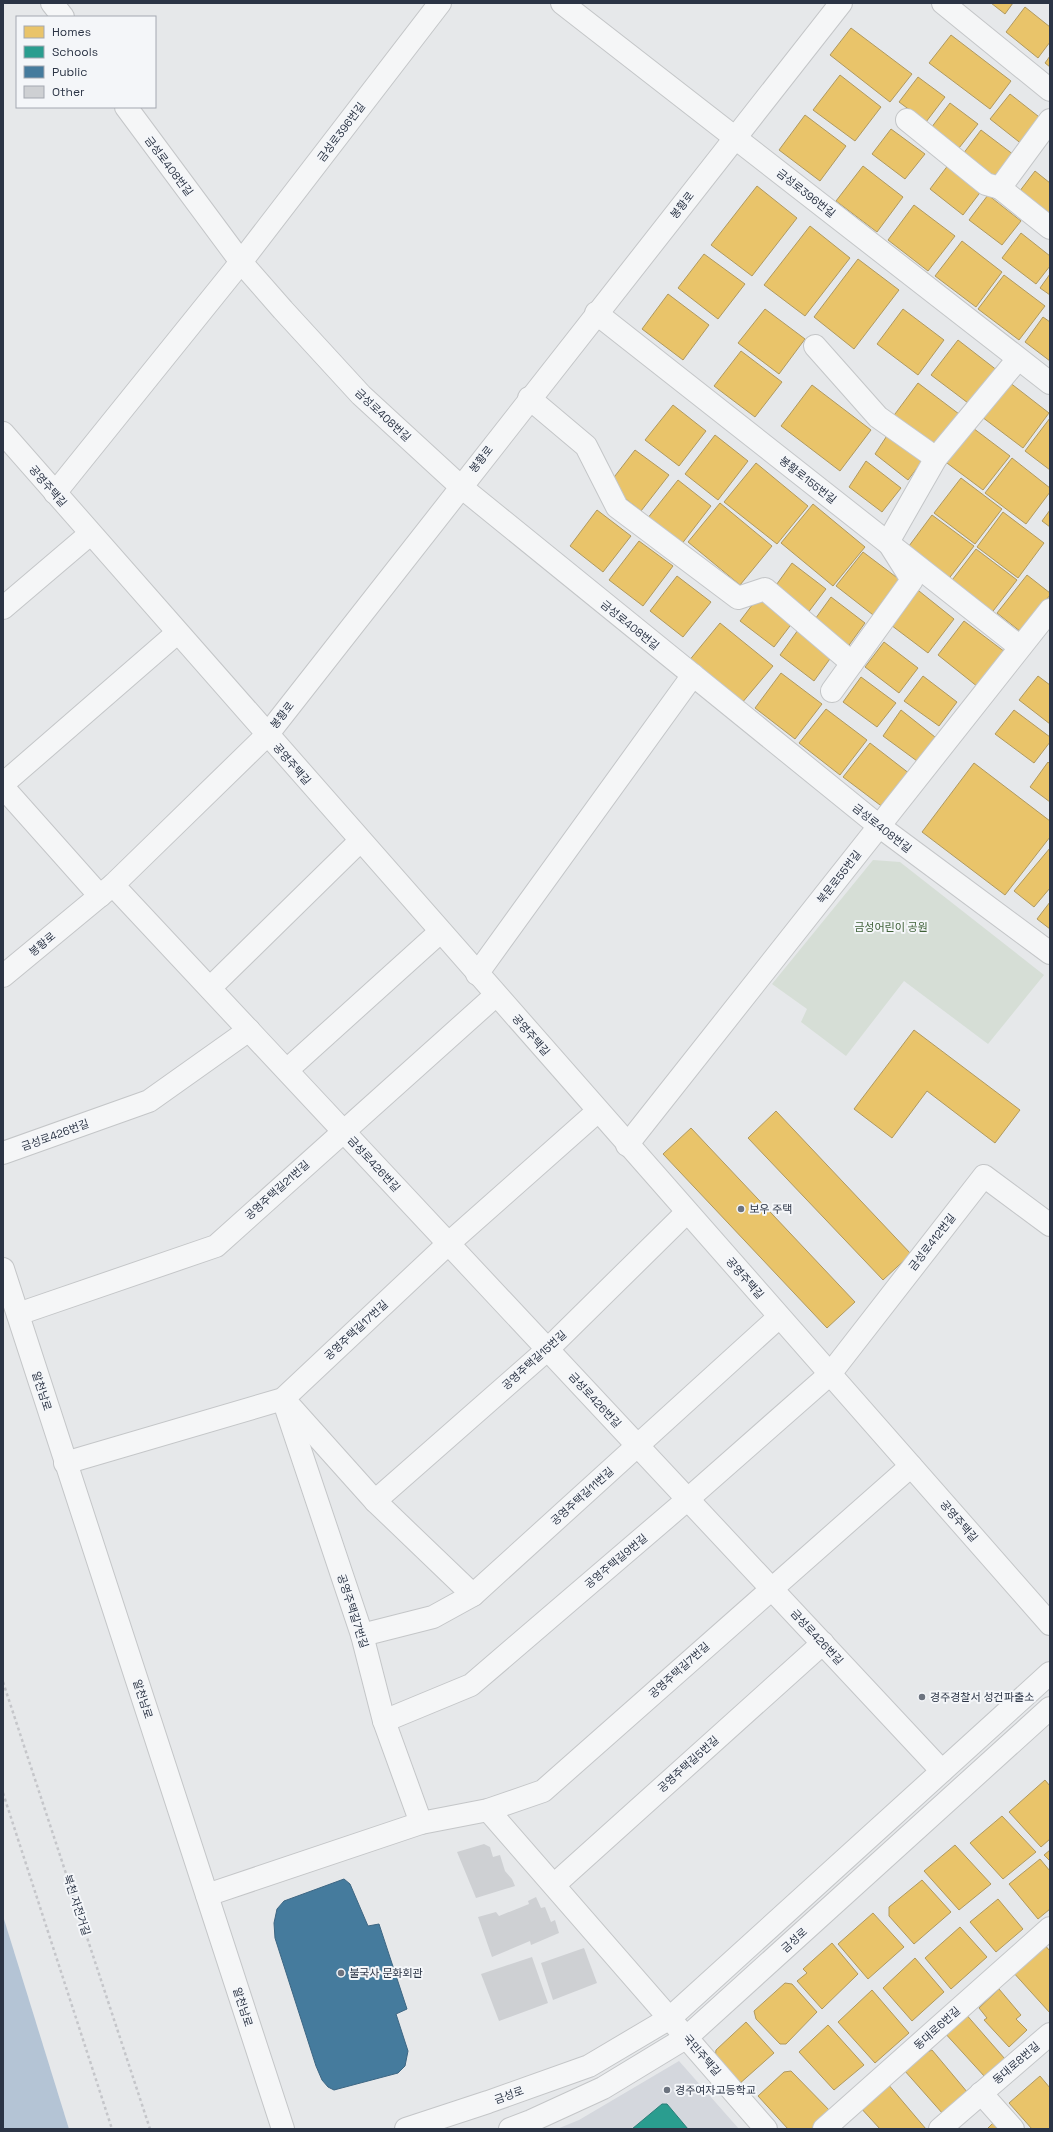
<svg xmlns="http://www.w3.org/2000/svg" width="1053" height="2132" font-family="'Space Grotesk','Noto Sans KR',sans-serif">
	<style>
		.built { fill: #d4d7dd }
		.green { fill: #d6ded6 }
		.water { fill: #b4c4d5 }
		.homes { fill: #e9c46a; stroke: #b0995f }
		.schools { fill: #2a9d8f; stroke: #2a7e79 }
		.public { fill: #457b9d; stroke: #3d6683 }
		.building { fill: #ced0d3 }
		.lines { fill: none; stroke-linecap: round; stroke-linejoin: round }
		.minor-casing { stroke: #c4c6c8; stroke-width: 24 }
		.path { stroke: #c5c6ca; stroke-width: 2.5; stroke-dasharray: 3 3; stroke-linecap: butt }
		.minor { stroke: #f5f6f7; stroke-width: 22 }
		.poi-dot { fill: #6c737f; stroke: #f4f6f9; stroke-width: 1.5 }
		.labels { text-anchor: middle; stroke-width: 4; stroke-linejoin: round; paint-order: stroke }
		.street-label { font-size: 11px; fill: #2b3445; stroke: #f4f6f9 }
		.park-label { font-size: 11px; fill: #3f6138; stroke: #f4f6f9 }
		.poi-label { font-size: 11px; fill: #2b3445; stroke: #f4f6f9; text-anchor: start }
	</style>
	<rect width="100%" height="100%" fill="#e6e8ea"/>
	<path class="built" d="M 679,2061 L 739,2129 L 557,2129 L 579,2120 Z"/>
	<path class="green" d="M 873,860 L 900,862 L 1044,975 L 988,1044 L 904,981 L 846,1056 L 801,1022 L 807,1009 L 772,984 Z"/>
	<path class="water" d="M 3,1916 L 69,2129 L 3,2129 Z"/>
	<g class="homes">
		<path d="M 991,3 L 1013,3 L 1005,14 Z"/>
		<path d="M 1025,7 L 1050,27 L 1050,42 L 1038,58 L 1006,32 Z"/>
		<path d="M 851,28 L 912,74 L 890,102 L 830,55 Z"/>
		<path d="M 951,35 L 1011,81 L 990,109 L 929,63 Z"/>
		<path d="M 1050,56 L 1050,67 L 1045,63 Z"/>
		<path d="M 840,75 L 881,107 L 855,141 L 813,110 Z"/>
		<path d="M 918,77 L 945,97 L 926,122 L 899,102 Z"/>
		<path d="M 1010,94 L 1043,120 L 1023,145 L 990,119 Z"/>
		<path d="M 950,103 L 978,124 L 959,148 L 931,128 Z"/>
		<path d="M 805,115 L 846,146 L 820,181 L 779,150 Z"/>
		<path d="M 891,129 L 925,154 L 905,179 L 872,154 Z"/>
		<path d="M 981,130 L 1014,155 L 995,180 L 963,154 Z"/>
		<path d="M 949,164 L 982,190 L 963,215 L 930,189 Z"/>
		<path d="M 863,166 L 903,197 L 877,232 L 836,201 Z"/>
		<path d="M 1035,171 L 1050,183 L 1050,222 L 1016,196 Z"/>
		<path d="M 757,186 L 797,218 L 752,276 L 711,245 Z"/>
		<path d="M 988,195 L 1021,221 L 1002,245 L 969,220 Z"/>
		<path d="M 914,205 L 955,236 L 928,271 L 888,240 Z"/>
		<path d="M 810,226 L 850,258 L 805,316 L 764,285 Z"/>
		<path d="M 1021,233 L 1050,256 L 1050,266 L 1036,284 L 1002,258 Z"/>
		<path d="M 962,241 L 1002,272 L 976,307 L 935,276 Z"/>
		<path d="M 704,254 L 745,284 L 718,319 L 678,288 Z"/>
		<path d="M 858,259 L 899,290 L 854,349 L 814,317 Z"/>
		<path d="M 1050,274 L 1050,295 L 1040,288 Z"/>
		<path d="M 1004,275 L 1045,306 L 1019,340 L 978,309 Z"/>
		<path d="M 668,294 L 709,325 L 683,360 L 642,329 Z"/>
		<path d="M 765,309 L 805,339 L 779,374 L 738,343 Z"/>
		<path d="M 903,309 L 944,340 L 918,375 L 877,344 Z"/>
		<path d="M 1043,317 L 1050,322 L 1050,361 L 1025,342 Z"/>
		<path d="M 958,340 L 998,371 L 972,406 L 931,375 Z"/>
		<path d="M 741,351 L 782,382 L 755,417 L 714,386 Z"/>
		<path d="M 1009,382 L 1049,413 L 1023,448 L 982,417 Z"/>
		<path d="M 918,383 L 959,414 L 932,449 L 892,418 Z"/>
		<path d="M 812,385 L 871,430 L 840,471 L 781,426 Z"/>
		<path d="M 673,405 L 706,431 L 679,466 L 645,440 Z"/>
		<path d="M 1050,418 L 1050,470 L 1025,451 Z"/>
		<path d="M 969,425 L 1010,456 L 983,490 L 943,460 Z"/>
		<path d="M 892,428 L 927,455 L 908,480 L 875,454 Z"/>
		<path d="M 715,435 L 748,461 L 718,500 L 685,474 Z"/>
		<path d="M 635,450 L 669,475 L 641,511 L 608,485 Z"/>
		<path d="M 1012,458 L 1050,488 L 1050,492 L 1026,524 L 985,493 Z"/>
		<path d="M 866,461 L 901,488 L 882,512 L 849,487 Z"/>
		<path d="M 756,463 L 808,506 L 777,544 L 724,502 Z"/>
		<path d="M 961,478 L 1002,509 L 975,544 L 934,513 Z"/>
		<path d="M 678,480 L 711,506 L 681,545 L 647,519 Z"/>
		<path d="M 720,503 L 772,546 L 740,585 L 688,542 Z"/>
		<path d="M 813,504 L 865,547 L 833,586 L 781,543 Z"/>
		<path d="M 597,510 L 631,536 L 603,572 L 570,546 Z"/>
		<path d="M 1050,510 L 1050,527 L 1042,521 Z"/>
		<path d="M 1003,512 L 1044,543 L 1018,578 L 977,547 Z"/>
		<path d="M 932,515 L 974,546 L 947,581 L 906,550 Z"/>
		<path d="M 639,541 L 673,566 L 643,606 L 609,580 Z"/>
		<path d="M 976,549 L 1017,580 L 990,615 L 949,584 Z"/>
		<path d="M 863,552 L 904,583 L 877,618 L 836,586 Z"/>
		<path d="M 792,563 L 826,589 L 807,614 L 774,588 Z"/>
		<path d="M 1027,575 L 1050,593 L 1050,595 L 1021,632 L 997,613 Z"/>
		<path d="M 677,576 L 711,602 L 683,637 L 650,611 Z"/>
		<path d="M 914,587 L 954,619 L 928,653 L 887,622 Z"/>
		<path d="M 759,596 L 793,622 L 774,647 L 740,621 Z"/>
		<path d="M 831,597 L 865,623 L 847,648 L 813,622 Z"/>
		<path d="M 964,621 L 1005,652 L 978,687 L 938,655 Z"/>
		<path d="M 720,623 L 773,666 L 741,704 L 688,662 Z"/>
		<path d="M 798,630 L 832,656 L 814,681 L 780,655 Z"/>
		<path d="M 884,642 L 918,668 L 899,693 L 865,667 Z"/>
		<path d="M 781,673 L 822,704 L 795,739 L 755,708 Z"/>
		<path d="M 923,676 L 957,702 L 939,726 L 904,701 Z"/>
		<path d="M 1038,676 L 1050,685 L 1050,724 L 1019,700 Z"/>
		<path d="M 861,677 L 896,703 L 877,727 L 843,702 Z"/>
		<path d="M 826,709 L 867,740 L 840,775 L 799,743 Z"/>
		<path d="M 901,710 L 935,737 L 917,761 L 883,736 Z"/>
		<path d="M 1014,710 L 1050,737 L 1050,742 L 1034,763 L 995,734 Z"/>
		<path d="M 870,743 L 910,774 L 884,808 L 843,777 Z"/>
		<path d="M 1048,762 L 1050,764 L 1050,802 L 1030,787 Z"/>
		<path d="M 974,763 L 1050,821 L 1050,837 L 1005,895 L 922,832 Z"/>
		<path d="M 1050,848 L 1050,888 L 1034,907 L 1014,891 Z"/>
		<path d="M 1050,902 L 1050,929 L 1037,919 Z"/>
		<path d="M 914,1030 L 1020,1110 L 995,1143 L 927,1091 L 892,1138 L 854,1109 Z"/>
		<path d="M 776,1111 L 911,1254 L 883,1280 L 748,1138 Z"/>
		<path d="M 691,1128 L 855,1302 L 827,1328 L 663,1154 Z"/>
		<path d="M 1045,1780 L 1050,1786 L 1050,1839 L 1041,1847 L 1009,1812 Z"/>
		<path d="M 1002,1816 L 1036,1852 L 1003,1879 L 970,1843 Z"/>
		<path d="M 955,1845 L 991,1884 L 959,1910 L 924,1871 Z"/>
		<path d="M 1050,1850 L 1050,1861 L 1044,1855 Z"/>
		<path d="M 1040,1859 L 1050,1871 L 1050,1909 L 1038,1919 L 1009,1884 Z"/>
		<path d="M 922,1880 L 951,1912 L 914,1944 L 889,1916 L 889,1907 Z"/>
		<path d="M 998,1899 L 1023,1929 L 996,1952 L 970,1922 Z"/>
		<path d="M 873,1913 L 904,1947 L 868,1979 L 838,1944 Z"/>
		<path d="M 960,1927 L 987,1957 L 951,1989 L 925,1958 Z"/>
		<path d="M 832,1943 L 858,1974 L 822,2009 L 797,1981 L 807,1973 L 803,1969 Z"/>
		<path d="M 1043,1943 L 1050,1951 L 1050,2013 L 1012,1971 Z"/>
		<path d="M 915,1958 L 944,1992 L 912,2021 L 883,1988 Z"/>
		<path d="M 785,1983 L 792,1984 L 817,2012 L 786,2044 L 780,2044 L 756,2019 L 754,2011 Z"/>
		<path d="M 999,1989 L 1021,2015 L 1016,2019 L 1027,2030 L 1009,2047 L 984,2020 L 987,2018 L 979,2008 Z"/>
		<path d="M 872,1990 L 909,2033 L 875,2063 L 838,2022 Z"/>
		<path d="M 964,2012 L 1005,2059 L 985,2077 L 943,2031 Z"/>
		<path d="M 746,2022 L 774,2053 L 738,2085 L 715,2059 L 716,2050 Z"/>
		<path d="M 828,2025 L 864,2065 L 834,2090 L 799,2052 Z"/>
		<path d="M 932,2050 L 968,2093 L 943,2114 L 904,2070 L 925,2053 Z"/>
		<path d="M 791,2071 L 833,2114 L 815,2129 L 788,2129 L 758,2096 L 784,2072 Z"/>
		<path d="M 1040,2076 L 1050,2088 L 1050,2129 L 1032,2129 L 1009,2103 Z"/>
		<path d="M 887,2083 L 926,2129 L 880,2129 L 859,2106 Z"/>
		<path d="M 994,2122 L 1000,2129 L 987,2129 Z"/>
	</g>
	<path class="schools" d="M 662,2104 L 667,2104 L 688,2129 L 632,2129 Z"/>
	<path class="public" d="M 344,1879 L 350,1884 L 368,1926 L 379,1924 L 407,2009 L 396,2014 L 408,2051 L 405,2066 L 398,2073 L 334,2090 L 328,2087 L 322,2080 L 316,2066 L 275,1938 L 274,1923 L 277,1909 L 284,1901 Z"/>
	<g class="building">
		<path d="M 484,1844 L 490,1847 L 493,1857 L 500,1855 L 505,1871 L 512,1879 L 515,1886 L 476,1898 L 457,1852 Z"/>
		<path d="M 536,1897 L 541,1908 L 545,1907 L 551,1922 L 555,1920 L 559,1933 L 531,1945 L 530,1941 L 492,1957 L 478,1917 L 496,1912 L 499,1916 L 529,1904 L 528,1901 Z"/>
		<path d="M 584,1948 L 597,1983 L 553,2000 L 541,1963 Z"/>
		<path d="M 532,1957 L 548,2003 L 499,2021 L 481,1974 Z"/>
	</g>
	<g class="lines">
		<defs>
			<g id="minor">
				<path d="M 52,3 L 63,17"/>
				<path d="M 562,3 L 1050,383"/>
				<path d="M 943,3 L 1050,90"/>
				<path d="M 126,107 L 241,262 L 283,310 L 361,395 L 460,486 L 879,826 L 1050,953"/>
				<path d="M 907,120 L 986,184 L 1000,188"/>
				<path d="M 1050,120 L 1000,188 L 1050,228"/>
				<path d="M 596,313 L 1020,647"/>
				<path d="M 815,346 L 878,417 L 936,458 L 1018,359"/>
				<path d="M 529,398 L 586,446 L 617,507 L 738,598 L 765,589 L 852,663"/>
				<path d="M 3,433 L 1050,1624"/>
				<path d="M 55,493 L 241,262 L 440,3"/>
				<path d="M 3,608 L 90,534"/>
				<path d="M 832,691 L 912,580 L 888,542 L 936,458"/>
				<path d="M 3,784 L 177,633"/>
				<path d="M 3,787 L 100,896"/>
				<path d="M 113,885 L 942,1771"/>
				<path d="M 477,974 L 693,675"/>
				<path d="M 3,976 L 113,885 L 267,735 L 841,3"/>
				<path d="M 210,988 L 360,841"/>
				<path d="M 287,1070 L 440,932"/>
				<path d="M 627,1145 L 1050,610"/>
				<path d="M 3,1153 L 149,1101 L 249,1030"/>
				<path d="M 3,1269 L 283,2129"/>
				<path d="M 18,1314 L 216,1246 L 496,995"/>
				<path d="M 283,1399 L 362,1635 L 384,1721 L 421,1823"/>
				<path d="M 289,1405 L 375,1501 L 473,1595"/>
				<path d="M 65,1463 L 283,1399 L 449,1243 L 598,1111"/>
				<path d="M 375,1501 L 548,1349 L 687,1212"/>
				<path d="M 362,1635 L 433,1617 L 473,1595 L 779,1317"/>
				<path d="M 384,1721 L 471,1685 L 688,1499 L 830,1374 L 984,1176 L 1050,1225"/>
				<path d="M 488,1810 L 766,2129"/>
				<path d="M 554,1885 L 823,1643"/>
				<path d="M 207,1895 L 421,1823 L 488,1810 L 543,1791 L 911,1466"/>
				<path d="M 981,2093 L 1013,2129"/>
				<path d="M 406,2129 L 488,2102 L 589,2066 L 670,2018 L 1050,1673"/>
				<path d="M 510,2129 L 531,2121 L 603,2088 L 687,2037 L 1050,1708"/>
				<path d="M 824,2129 L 1050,1928"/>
				<path d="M 940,2129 L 1050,2034"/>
			</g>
		</defs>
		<use href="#minor" class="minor-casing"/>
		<g class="path">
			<path d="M 3,1682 L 150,2129"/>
			<path d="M 3,1793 L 112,2129"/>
		</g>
		<use href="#minor" class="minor"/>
	</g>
	<g class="poi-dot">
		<circle cx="741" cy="1209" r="4"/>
		<circle cx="922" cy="1697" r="4"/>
		<circle cx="341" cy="1973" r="4"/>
		<circle cx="667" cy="2090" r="4"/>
	</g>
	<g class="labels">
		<g class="street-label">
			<text transform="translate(341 132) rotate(-53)" y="4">금성로396번길</text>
			<text transform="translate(169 166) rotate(53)" y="4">금성로408번길</text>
			<text transform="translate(806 193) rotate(38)" y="4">금성로396번길</text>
			<text transform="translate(682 205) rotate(-52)" y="4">봉황로</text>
			<text transform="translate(383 415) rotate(43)" y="4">금성로408번길</text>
			<text transform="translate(481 459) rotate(-52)" y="4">봉황로</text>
			<text transform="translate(808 480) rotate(38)" y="4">봉황로155번길</text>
			<text transform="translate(48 486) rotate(49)" y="4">공영주택길</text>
			<text transform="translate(630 625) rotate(39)" y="4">금성로408번길</text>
			<text transform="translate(282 715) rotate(-52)" y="4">봉황로</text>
			<text transform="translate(292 764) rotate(49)" y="4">공영주택길</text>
			<text transform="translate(882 828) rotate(38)" y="4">금성로408번길</text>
			<text transform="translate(839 877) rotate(-52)" y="4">북문로55번길</text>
			<text transform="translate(42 944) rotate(-40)" y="4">봉황로</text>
			<text transform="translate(531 1035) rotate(49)" y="4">공영주택길</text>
			<text transform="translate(55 1135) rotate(-20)" y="4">금성로426번길</text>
			<text transform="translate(374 1164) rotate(47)" y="4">금성로426번길</text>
			<text transform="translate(277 1190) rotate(-42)" y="4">공영주택길21번길</text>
			<text transform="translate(932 1242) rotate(-52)" y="4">금성로412번길</text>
			<text transform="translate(745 1278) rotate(49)" y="4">공영주택길</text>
			<text transform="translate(356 1330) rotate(-43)" y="4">공영주택길17번길</text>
			<text transform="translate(534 1360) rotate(-42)" y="4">공영주택길15번길</text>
			<text transform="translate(42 1391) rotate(72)" y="4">알천남로</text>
			<text transform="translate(595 1400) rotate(47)" y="4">금성로426번길</text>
			<text transform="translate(582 1496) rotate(-42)" y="4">공영주택길11번길</text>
			<text transform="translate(959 1521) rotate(49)" y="4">공영주택길</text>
			<text transform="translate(616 1561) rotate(-40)" y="4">공영주택길9번길</text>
			<text transform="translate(353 1611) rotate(72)" y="4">공영주택길7번길</text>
			<text transform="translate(817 1637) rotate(47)" y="4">금성로426번길</text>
			<text transform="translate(679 1670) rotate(-42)" y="4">공영주택길7번길</text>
			<text transform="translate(143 1699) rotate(72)" y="4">알천남로</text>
			<text transform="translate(688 1764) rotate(-42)" y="4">공영주택길5번길</text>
			<text transform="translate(77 1905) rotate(72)" y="4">북천 자전거길</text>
			<text transform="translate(794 1940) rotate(-42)" y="4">금성로</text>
			<text transform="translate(243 2007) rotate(72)" y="4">알천남로</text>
			<text transform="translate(937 2028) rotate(-42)" y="4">동대로6번길</text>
			<text transform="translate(702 2055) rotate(49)" y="4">국민주택길</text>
			<text transform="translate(1016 2063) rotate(-41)" y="4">동대로8번길</text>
			<text transform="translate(509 2095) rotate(-20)" y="4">금성로</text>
		</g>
		<g class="park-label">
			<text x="891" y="931">금성어린이 공원</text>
		</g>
		<g class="poi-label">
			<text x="749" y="1213">보우 주택</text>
			<text x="930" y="1701">경주경찰서 성건파출소</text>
			<text x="349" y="1977">불국사 문화회관</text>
			<text x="675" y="2094">경주여자고등학교</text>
		</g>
	</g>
	<rect width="1053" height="2132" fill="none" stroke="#2b3445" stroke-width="8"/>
	<rect x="16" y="16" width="140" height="92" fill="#f4f6f9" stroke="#a4a8b1"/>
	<rect x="24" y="26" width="20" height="12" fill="#e9c46a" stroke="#a4a8b1"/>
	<text x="52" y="36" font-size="12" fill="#2b3445">Homes</text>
	<rect x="24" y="46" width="20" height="12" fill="#2a9d8f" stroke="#a4a8b1"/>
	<text x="52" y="56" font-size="12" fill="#2b3445">Schools</text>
	<rect x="24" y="66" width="20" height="12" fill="#457b9d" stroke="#a4a8b1"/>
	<text x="52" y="76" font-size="12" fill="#2b3445">Public</text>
	<rect x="24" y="86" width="20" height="12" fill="#ced0d3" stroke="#a4a8b1"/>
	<text x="52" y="96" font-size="12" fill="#2b3445">Other</text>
</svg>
